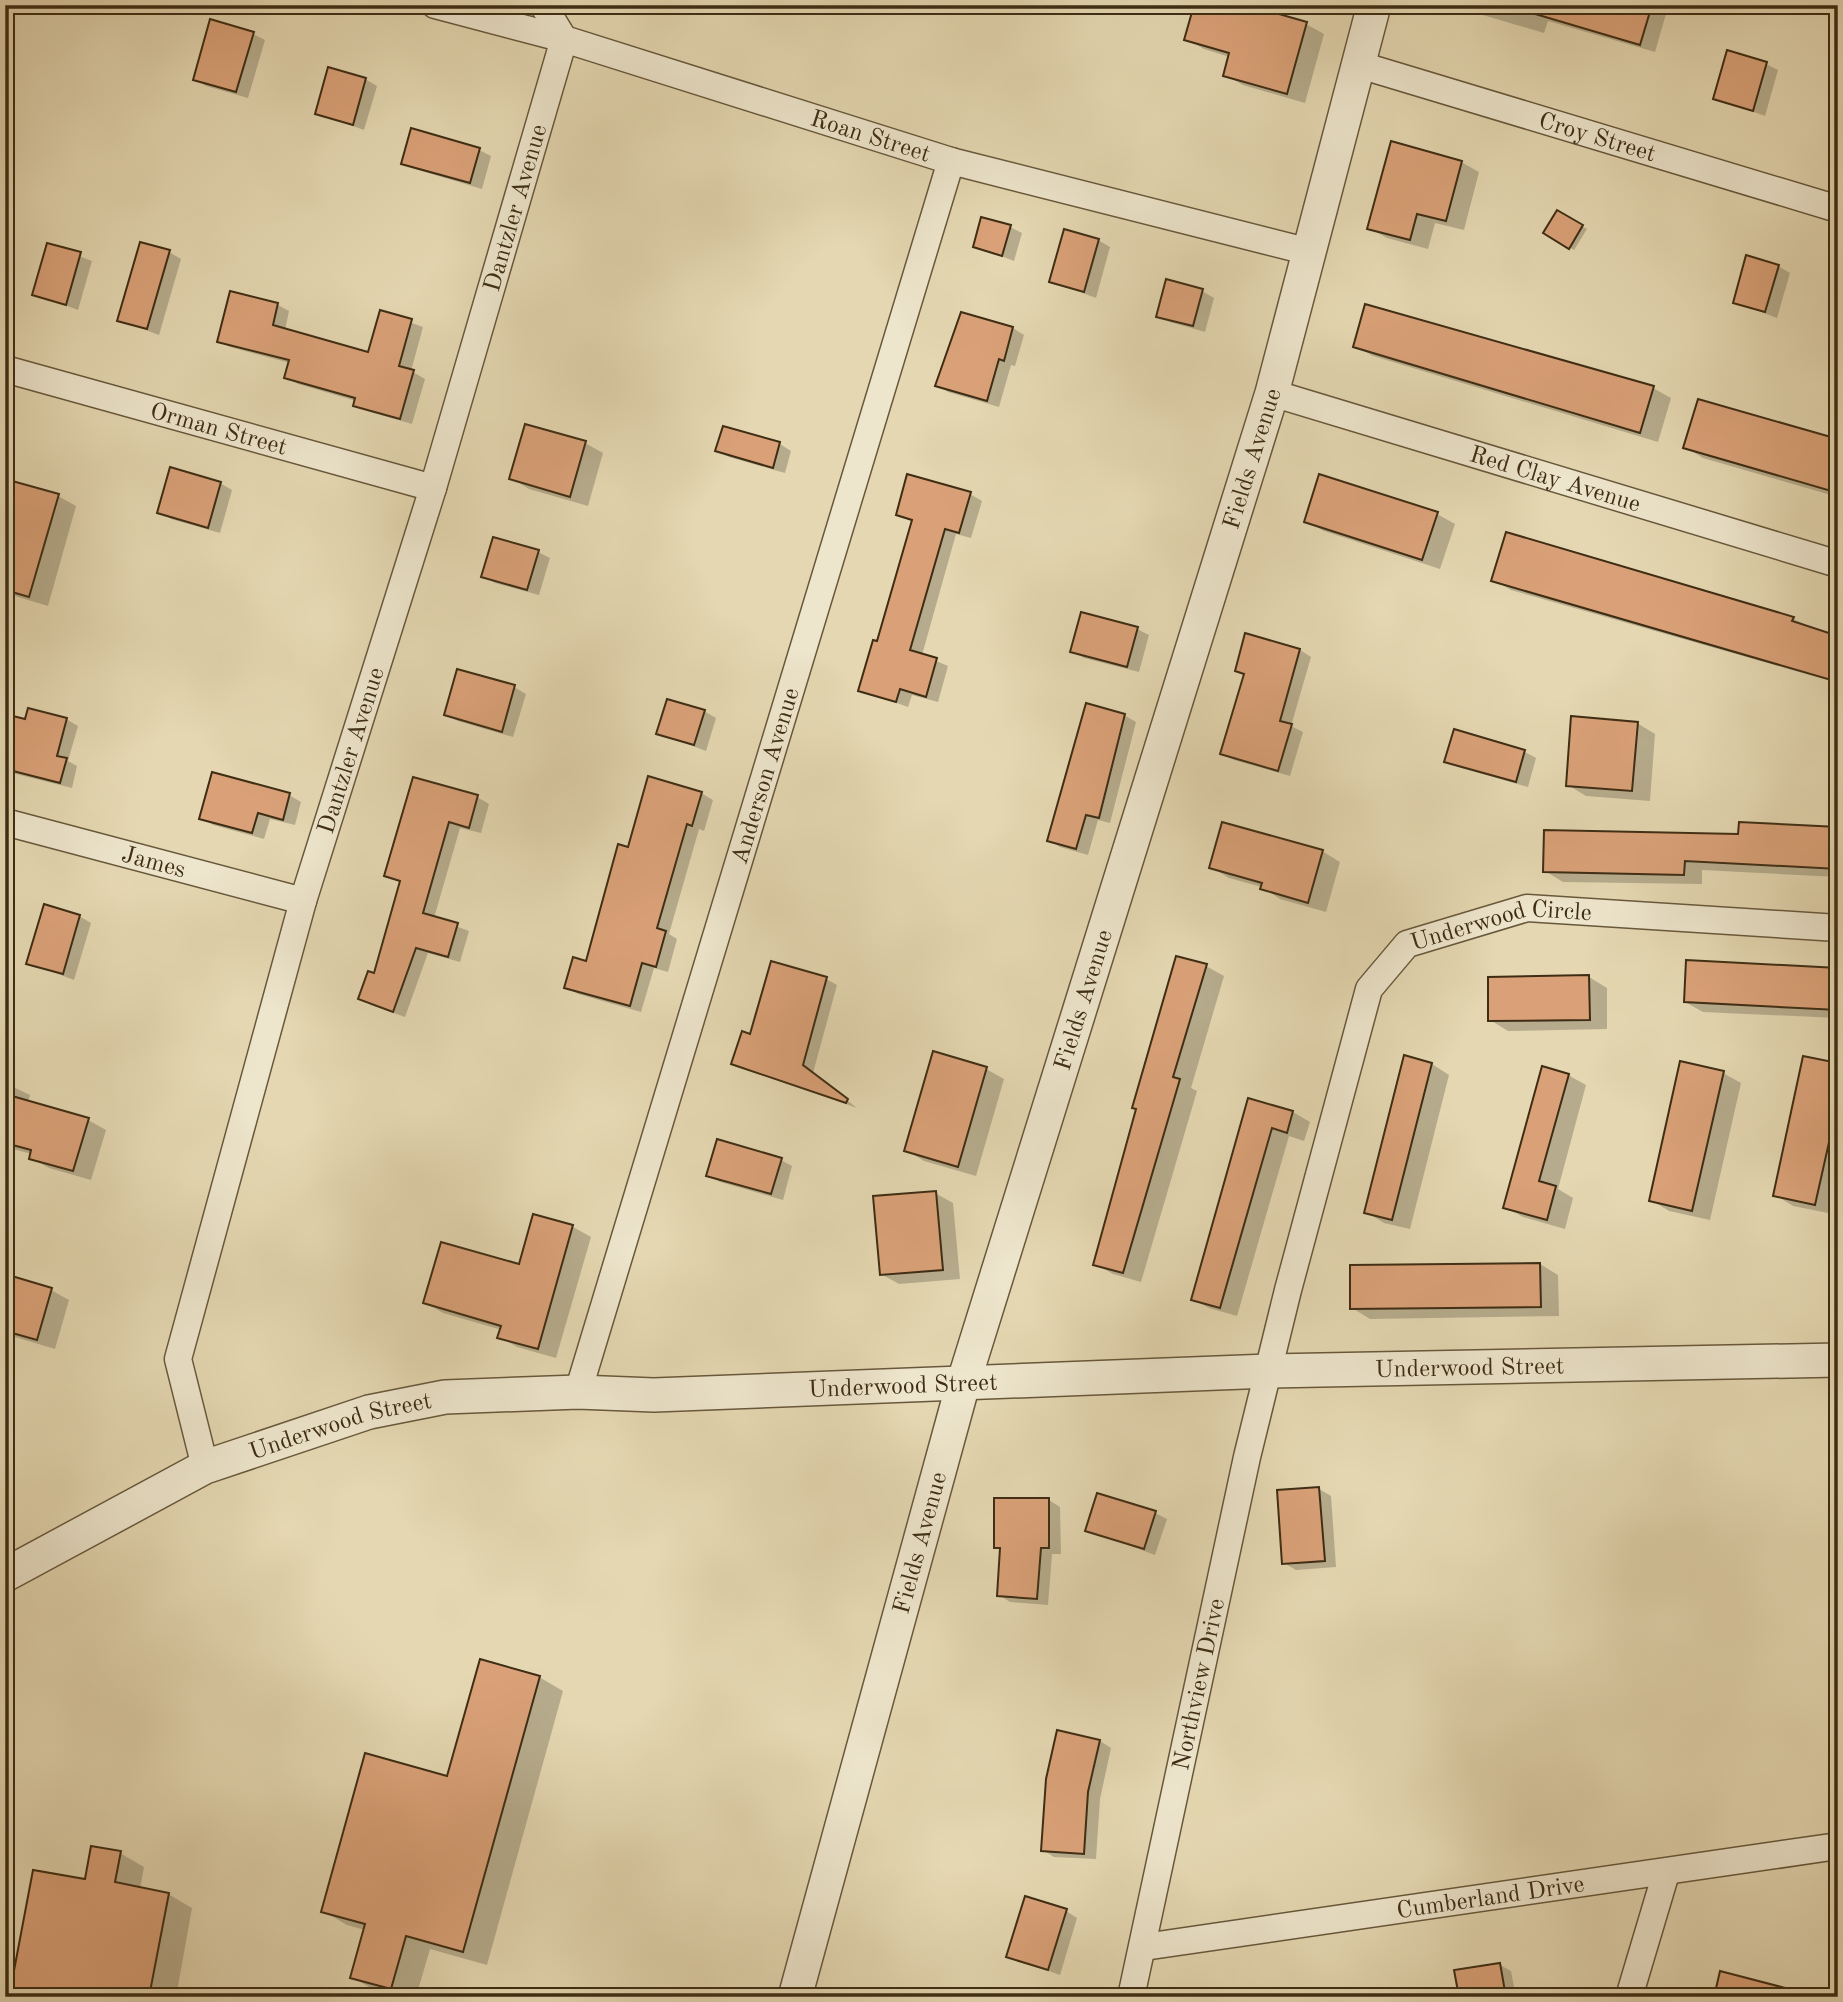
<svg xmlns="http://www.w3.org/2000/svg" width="1843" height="2002" font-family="'Old Standard TT',serif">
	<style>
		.shadow { fill: #0003 }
		.building { fill: #daa178; stroke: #3e2d14; stroke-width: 2 }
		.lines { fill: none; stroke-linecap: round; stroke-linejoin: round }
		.minor-casing { stroke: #68583b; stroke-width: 29 }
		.tertiary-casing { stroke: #68583b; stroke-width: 36 }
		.minor { stroke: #ede5cc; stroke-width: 26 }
		.tertiary { stroke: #ede5cc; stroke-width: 33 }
		.labels { text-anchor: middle; stroke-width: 5; stroke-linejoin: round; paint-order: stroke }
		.street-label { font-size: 24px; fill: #3e2d14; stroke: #ede5cc }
	</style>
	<rect width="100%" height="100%" fill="#e4d7b1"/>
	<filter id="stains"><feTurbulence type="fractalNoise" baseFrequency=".00286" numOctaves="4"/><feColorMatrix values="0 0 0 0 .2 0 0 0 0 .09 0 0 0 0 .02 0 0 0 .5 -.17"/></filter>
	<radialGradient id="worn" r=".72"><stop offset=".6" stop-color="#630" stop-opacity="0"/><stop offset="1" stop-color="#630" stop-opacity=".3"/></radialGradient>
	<g class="shadow">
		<path d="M 1449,5 L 1651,5 L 1666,14 L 1655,52 L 1548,21 L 1544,33 Z"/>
		<path d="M 1306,24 L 1324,34 L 1305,103 L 1243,85 L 1225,75 L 1230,57 L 1204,49 L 1186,39 Z"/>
		<path d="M 253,34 L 265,40 L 248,98 L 206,86 L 195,79 Z"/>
		<path d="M 1766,64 L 1778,70 L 1765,116 L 1715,98 Z"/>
		<path d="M 365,79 L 377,86 L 364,130 L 317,113 Z"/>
		<path d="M 479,150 L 491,156 L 482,189 L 415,169 L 403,163 Z"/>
		<path d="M 1461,162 L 1479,172 L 1464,230 L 1435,223 L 1428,249 L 1387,238 L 1369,228 Z"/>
		<path d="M 1557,212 L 1587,229 L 1574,250 L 1545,233 Z"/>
		<path d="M 1010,227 L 1022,233 L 1014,261 L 975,246 Z"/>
		<path d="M 1098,240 L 1110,247 L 1096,298 L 1051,281 Z"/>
		<path d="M 49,245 L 92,261 L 78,310 L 35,294 Z"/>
		<path d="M 169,252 L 181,259 L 159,335 L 119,320 Z"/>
		<path d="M 1778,266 L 1790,273 L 1777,318 L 1735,302 Z"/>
		<path d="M 1202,291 L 1214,298 L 1205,332 L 1170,322 L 1158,316 Z"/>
		<path d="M 231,293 L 278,305 L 289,311 L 285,330 L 369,354 L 381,312 L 423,327 L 411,371 L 425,379 L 412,424 L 367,411 L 355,405 L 356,401 L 298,384 L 286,377 L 290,363 L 230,347 L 219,341 Z"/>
		<path d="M 962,314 L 1013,328 L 1024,335 L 1015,366 L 1011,365 L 999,407 L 948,392 L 937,385 L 946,355 L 950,356 Z"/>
		<path d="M 1355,346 L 1653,388 L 1671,398 L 1658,442 L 1373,356 Z"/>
		<path d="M 724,428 L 780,444 L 791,451 L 785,473 L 729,457 L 717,451 Z"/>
		<path d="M 1838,441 L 1838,497 L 1703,458 L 1685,447 Z"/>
		<path d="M 585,443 L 603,453 L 588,506 L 529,489 L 511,478 Z"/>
		<path d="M 909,476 L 970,494 L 982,501 L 971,538 L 956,534 L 922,655 L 948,666 L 938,702 L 912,695 L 908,707 L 860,690 L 879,643 L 913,522 L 898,514 Z"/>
		<path d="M 220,483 L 232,490 L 220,533 L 171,519 L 159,512 Z"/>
		<path d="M 5,484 L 58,496 L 76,506 L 48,606 L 5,593 Z"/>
		<path d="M 1437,514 L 1455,524 L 1440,569 L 1324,531 L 1306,521 Z"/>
		<path d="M 538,552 L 550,558 L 539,595 L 495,583 L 483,576 Z"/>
		<path d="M 1494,580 L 1793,619 L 1838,638 L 1838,683 L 1511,590 Z"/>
		<path d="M 1137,629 L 1149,635 L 1139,672 L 1084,658 L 1072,651 Z"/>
		<path d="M 1300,650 L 1311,657 L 1291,726 L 1303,732 L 1290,776 L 1234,760 L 1222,754 L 1245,675 L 1237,670 Z"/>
		<path d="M 514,687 L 526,694 L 513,737 L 458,721 L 446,715 Z"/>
		<path d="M 704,711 L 716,718 L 706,751 L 658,733 Z"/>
		<path d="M 1124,715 L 1136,722 L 1110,823 L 1098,820 L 1088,855 L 1060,847 L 1049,840 Z"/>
		<path d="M 5,716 L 26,721 L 66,719 L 78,726 L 68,761 L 77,766 L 72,788 L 8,772 L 5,778 Z"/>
		<path d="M 1637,723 L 1655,734 L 1650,801 L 1586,796 L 1568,785 Z"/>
		<path d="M 1455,732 L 1525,752 L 1536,758 L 1528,787 L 1458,767 L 1446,761 Z"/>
		<path d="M 701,793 L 713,800 L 704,831 L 699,829 L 669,934 L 677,939 L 668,972 L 654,968 L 641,1012 L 578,994 L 566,987 L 587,963 L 629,849 Z"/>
		<path d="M 289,795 L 301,802 L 295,825 L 270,819 L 264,839 L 213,825 L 201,818 Z"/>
		<path d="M 477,797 L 489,804 L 481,833 L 460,828 L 434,918 L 469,931 L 460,962 L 428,953 L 405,1017 L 371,1005 L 360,998 L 375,976 L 402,883 L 386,875 Z"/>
		<path d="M 1838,828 L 1838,877 L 1702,870 L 1702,884 L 1563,882 L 1545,871 L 1740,835 Z"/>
		<path d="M 1322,851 L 1340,862 L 1326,912 L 1280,899 L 1262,887 L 1229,878 L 1211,867 Z"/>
		<path d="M 79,916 L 91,923 L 74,980 L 29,963 Z"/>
		<path d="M 1206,966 L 1224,976 L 1191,1088 L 1197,1091 L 1141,1282 L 1113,1274 L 1095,1264 Z"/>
		<path d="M 1838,970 L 1838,1018 L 1703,1012 L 1685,1002 Z"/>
		<path d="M 1589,977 L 1607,988 L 1607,1029 L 1508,1031 L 1490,1020 Z"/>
		<path d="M 826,979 L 837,985 L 813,1073 L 857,1108 L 733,1063 L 751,1036 Z"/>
		<path d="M 1432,1064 L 1449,1075 L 1410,1229 L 1384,1223 L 1366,1212 Z"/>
		<path d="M 1838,1065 L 1838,1193 L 1833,1214 L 1793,1206 L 1775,1195 Z"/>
		<path d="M 986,1069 L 1004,1079 L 976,1176 L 924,1161 L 906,1150 Z"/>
		<path d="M 1723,1073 L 1741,1083 L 1710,1220 L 1669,1211 L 1651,1200 Z"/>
		<path d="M 1568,1075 L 1586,1085 L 1558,1189 L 1573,1198 L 1565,1229 L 1523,1217 L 1505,1207 Z"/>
		<path d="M 5,1083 L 30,1095 L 28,1102 L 88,1120 L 106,1130 L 91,1180 L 49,1168 L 31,1158 L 32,1154 L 5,1147 Z"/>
		<path d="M 1250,1100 L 1293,1112 L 1310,1122 L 1304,1141 L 1289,1136 L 1237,1316 L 1209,1308 L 1193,1299 Z"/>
		<path d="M 781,1160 L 792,1166 L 783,1200 L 720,1182 L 708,1175 Z"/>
		<path d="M 935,1193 L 953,1203 L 960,1279 L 899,1284 L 881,1274 Z"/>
		<path d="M 534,1216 L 573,1227 L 591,1237 L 556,1358 L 517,1347 L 500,1337 L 502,1330 L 443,1313 L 425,1302 L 520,1266 Z"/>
		<path d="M 1540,1264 L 1558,1275 L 1559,1316 L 1370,1319 L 1352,1308 Z"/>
		<path d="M 5,1276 L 51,1290 L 69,1300 L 55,1349 L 5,1334 Z"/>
		<path d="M 1319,1489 L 1331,1496 L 1336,1567 L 1296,1570 L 1284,1563 Z"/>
		<path d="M 1049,1500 L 1060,1507 L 1061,1554 L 1052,1554 L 1048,1605 L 1010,1602 L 999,1595 L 1002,1551 L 996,1547 Z"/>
		<path d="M 1155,1513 L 1167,1519 L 1155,1555 L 1087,1530 Z"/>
		<path d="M 539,1677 L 563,1691 L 487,1965 L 430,1949 L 416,1997 L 397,1997 L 376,1991 L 352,1977 L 365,1930 L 347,1925 L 323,1911 Z"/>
		<path d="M 1100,1741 L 1111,1748 L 1100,1799 L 1096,1859 L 1054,1857 L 1043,1850 Z"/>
		<path d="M 120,1853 L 144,1867 L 140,1889 L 168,1894 L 192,1908 L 176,1997 L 11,1997 L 86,1881 Z"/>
		<path d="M 1066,1911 L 1077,1918 L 1060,1975 L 1008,1956 Z"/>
		<path d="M 1500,1965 L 1511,1971 L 1516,1997 L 1460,1997 Z"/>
		<path d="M 1372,1987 L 1385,1997 L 1349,1997 Z"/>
	</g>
	<g class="building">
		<path d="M 1194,5 L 1247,5 L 1307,22 L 1287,94 L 1223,76 L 1229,53 L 1184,40 Z"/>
		<path d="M 1526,5 L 1652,5 L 1640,45 L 1525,11 Z"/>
		<path d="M 210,19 L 254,32 L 236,92 L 193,80 Z"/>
		<path d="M 1727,50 L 1767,62 L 1753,111 L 1713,99 Z"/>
		<path d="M 328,67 L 366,78 L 353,125 L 315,114 Z"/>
		<path d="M 411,128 L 480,148 L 470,183 L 401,164 Z"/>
		<path d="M 1391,141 L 1462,161 L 1446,221 L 1417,214 L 1410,240 L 1367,229 Z"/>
		<path d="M 1557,210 L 1583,225 L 1569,249 L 1543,233 Z"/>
		<path d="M 981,217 L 1011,225 L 1002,256 L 973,247 Z"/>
		<path d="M 1064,229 L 1099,239 L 1084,292 L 1049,282 Z"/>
		<path d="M 140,242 L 170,250 L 147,329 L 117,321 Z"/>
		<path d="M 47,243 L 81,252 L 66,305 L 32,295 Z"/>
		<path d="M 1746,255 L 1779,265 L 1765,312 L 1733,303 Z"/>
		<path d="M 1166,279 L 1203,289 L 1193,326 L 1156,317 Z"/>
		<path d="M 230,291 L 278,303 L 273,325 L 368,352 L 380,310 L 412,319 L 399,366 L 414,370 L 400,419 L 353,406 L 355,398 L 284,378 L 289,360 L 217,342 Z"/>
		<path d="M 1365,304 L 1654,386 L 1640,433 L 1353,347 Z"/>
		<path d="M 961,312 L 1013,327 L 1004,361 L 999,359 L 987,401 L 935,386 Z"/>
		<path d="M 1698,399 L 1838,439 L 1838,493 L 1683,448 Z"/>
		<path d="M 525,424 L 586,441 L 570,497 L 509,479 Z"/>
		<path d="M 723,426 L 780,442 L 773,468 L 715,451 Z"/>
		<path d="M 170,467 L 221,482 L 208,528 L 157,513 Z"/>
		<path d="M 907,474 L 971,492 L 959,533 L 945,529 L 910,650 L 937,658 L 926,697 L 900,689 L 896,702 L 858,691 L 873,640 L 877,641 L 912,520 L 896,515 Z"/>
		<path d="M 1319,474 L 1438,512 L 1422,560 L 1304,522 Z"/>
		<path d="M 5,479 L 59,494 L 29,597 L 5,590 Z"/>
		<path d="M 1506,532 L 1794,617 L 1792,621 L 1838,636 L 1838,682 L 1491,581 Z"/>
		<path d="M 493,537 L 539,550 L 527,590 L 481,577 Z"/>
		<path d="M 1081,612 L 1138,627 L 1127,667 L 1070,652 Z"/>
		<path d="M 1245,633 L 1300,649 L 1280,721 L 1292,724 L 1278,771 L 1220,754 L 1244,674 L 1235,671 Z"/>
		<path d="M 457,669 L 515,685 L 502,732 L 444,715 Z"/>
		<path d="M 667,699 L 705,710 L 694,745 L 656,734 Z"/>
		<path d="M 1086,703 L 1125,714 L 1099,818 L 1086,815 L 1076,849 L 1047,841 Z"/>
		<path d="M 28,708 L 67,718 L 57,756 L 67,758 L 60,783 L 5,769 L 5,714 L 25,719 Z"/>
		<path d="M 1571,716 L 1638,722 L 1632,791 L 1566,786 Z"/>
		<path d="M 1454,729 L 1525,750 L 1516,782 L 1444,762 Z"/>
		<path d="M 212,772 L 290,793 L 283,820 L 258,813 L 252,833 L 199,819 Z"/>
		<path d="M 648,776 L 702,792 L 692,826 L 687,824 L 657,928 L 666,931 L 656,967 L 642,963 L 630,1006 L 564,988 L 573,957 L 586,961 L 618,844 L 628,847 Z"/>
		<path d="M 413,777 L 478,795 L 469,828 L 449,822 L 423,913 L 458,923 L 448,957 L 416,948 L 393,1012 L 358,999 L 368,971 L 374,973 L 400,881 L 384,876 Z"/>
		<path d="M 1222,822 L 1323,850 L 1308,903 L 1260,889 L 1262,883 L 1209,868 Z"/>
		<path d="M 1739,822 L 1838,827 L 1838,869 L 1685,861 L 1684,875 L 1543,872 L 1544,830 L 1738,834 Z"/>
		<path d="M 44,904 L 80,915 L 63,974 L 26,964 Z"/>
		<path d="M 1176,956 L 1207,964 L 1173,1077 L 1180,1079 L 1123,1273 L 1093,1265 L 1136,1109 L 1132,1108 Z"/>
		<path d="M 1686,960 L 1838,968 L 1838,1010 L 1684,1002 Z"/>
		<path d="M 771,961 L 827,977 L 803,1065 L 848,1099 L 846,1103 L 731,1064 L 742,1031 L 750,1034 Z"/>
		<path d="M 1589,975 L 1590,1020 L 1488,1021 L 1488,977 Z"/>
		<path d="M 933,1051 L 987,1067 L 958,1167 L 904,1151 Z"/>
		<path d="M 1404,1055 L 1432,1063 L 1392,1220 L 1364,1213 Z"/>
		<path d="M 1803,1056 L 1838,1063 L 1838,1102 L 1815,1205 L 1773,1196 Z"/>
		<path d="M 1680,1061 L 1724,1071 L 1692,1211 L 1649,1201 Z"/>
		<path d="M 1542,1066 L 1569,1074 L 1539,1181 L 1556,1186 L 1547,1220 L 1503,1208 Z"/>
		<path d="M 5,1094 L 89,1118 L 73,1171 L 29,1159 L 31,1150 L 5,1143 Z"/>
		<path d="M 1248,1098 L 1293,1111 L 1287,1133 L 1272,1128 L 1220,1308 L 1191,1300 Z"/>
		<path d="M 717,1139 L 782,1158 L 771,1194 L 706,1176 Z"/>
		<path d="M 936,1191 L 943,1270 L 880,1275 L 873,1196 Z"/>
		<path d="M 533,1214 L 573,1225 L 538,1349 L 497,1338 L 501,1326 L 423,1303 L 441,1242 L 519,1264 Z"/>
		<path d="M 1540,1263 L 1541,1307 L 1350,1309 L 1350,1265 Z"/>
		<path d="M 5,1274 L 52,1288 L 37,1340 L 5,1331 Z"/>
		<path d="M 1319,1487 L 1325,1561 L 1282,1564 L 1277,1490 Z"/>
		<path d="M 1097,1493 L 1156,1511 L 1144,1549 L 1085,1531 Z"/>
		<path d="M 994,1498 L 1049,1498 L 1049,1548 L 1041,1548 L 1037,1599 L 997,1596 L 1000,1548 L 994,1548 Z"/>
		<path d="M 480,1659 L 540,1676 L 463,1952 L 406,1936 L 391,1989 L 350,1978 L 365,1924 L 321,1912 L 365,1753 L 447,1776 Z"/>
		<path d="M 1057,1730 L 1100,1740 L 1088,1792 L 1084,1854 L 1041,1851 L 1046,1779 Z"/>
		<path d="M 91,1846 L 121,1851 L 115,1882 L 169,1893 L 149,1997 L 9,1997 L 33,1870 L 85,1879 Z"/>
		<path d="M 1025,1896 L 1067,1909 L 1048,1970 L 1006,1957 Z"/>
		<path d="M 1500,1963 L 1506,1997 L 1459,1997 L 1454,1970 Z"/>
		<path d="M 1720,1971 L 1789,1989 L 1788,1997 L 1714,1997 Z"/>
	</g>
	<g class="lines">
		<defs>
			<g id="minor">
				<path id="s1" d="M 435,5 L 564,39 L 951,161 L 1310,252"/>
				<path id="s2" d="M 1360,65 L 1838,209"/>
				<path id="s3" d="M 5,369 L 433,488"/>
				<path id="s4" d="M 1272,393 L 1838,564"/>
				<path id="s5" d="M 5,822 L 303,901"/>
				<path id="s6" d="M 578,1392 L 951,161"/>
				<path id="s7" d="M 205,1467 L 178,1359 L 303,901 L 433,488 L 564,39 L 543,5"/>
				<path id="s8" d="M 1144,1947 L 1838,1846"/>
				<path id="s9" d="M 1131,1997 L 1247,1457 L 1288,1290 L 1369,989 L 1407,944 L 1527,908 L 1838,928"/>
				<path d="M 1629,1997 L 1666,1873"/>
			</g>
			<g id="tertiary">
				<path id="s10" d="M 5,1575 L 205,1467 L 369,1412 L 445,1397 L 578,1392 L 654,1395 L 1269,1371 L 1838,1360"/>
				<path id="s11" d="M 795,1997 L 963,1384 L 1272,393 L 1374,5"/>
			</g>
		</defs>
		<use href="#minor" class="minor-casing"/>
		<use href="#tertiary" class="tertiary-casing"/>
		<use href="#minor" class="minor"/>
		<use href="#tertiary" class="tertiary"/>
	</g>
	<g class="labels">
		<g class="street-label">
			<text dy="8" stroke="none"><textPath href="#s1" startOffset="455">Roan Street</textPath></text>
			<text dy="8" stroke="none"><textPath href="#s2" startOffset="248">Croy Street</textPath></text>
			<text dy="8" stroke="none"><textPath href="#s7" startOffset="1311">Dantzler Avenue</textPath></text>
			<text dy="8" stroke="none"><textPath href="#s3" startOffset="222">Orman Street</textPath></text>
			<text dy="8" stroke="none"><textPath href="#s11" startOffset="1605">Fields Avenue</textPath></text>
			<text dy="8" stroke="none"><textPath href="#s4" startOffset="296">Red Clay Avenue</textPath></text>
			<text dy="8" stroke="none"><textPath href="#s7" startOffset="744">Dantzler Avenue</textPath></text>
			<text dy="8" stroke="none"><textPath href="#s6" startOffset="644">Anderson Avenue</textPath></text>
			<text dy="8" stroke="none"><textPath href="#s5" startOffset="154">James</textPath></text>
			<text dy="8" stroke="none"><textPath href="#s9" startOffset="1192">Underwood Circle</textPath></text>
			<text dy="8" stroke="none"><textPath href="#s11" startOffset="1038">Fields Avenue</textPath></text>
			<text dy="8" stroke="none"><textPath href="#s10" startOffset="1503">Underwood Street</textPath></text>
			<text dy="8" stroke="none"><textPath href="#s10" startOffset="936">Underwood Street</textPath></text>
			<text dy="8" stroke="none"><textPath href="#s10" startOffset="369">Underwood Street</textPath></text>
			<text dy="8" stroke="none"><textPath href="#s11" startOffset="471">Fields Avenue</textPath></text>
			<text dy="8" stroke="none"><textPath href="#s9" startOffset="320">Northview Drive</textPath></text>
			<text dy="8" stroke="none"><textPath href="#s8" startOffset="350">Cumberland Drive</textPath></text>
		</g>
	</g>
	<rect width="1843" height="2002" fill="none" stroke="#e4d7b1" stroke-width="28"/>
	<rect x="7" y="7" width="1829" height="1988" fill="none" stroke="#3e2d14" stroke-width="3.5"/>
	<rect x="14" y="14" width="1815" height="1974" fill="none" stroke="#3e2d14" stroke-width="2"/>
	<rect width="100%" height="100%" filter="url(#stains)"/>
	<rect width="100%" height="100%" fill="url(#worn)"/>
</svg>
